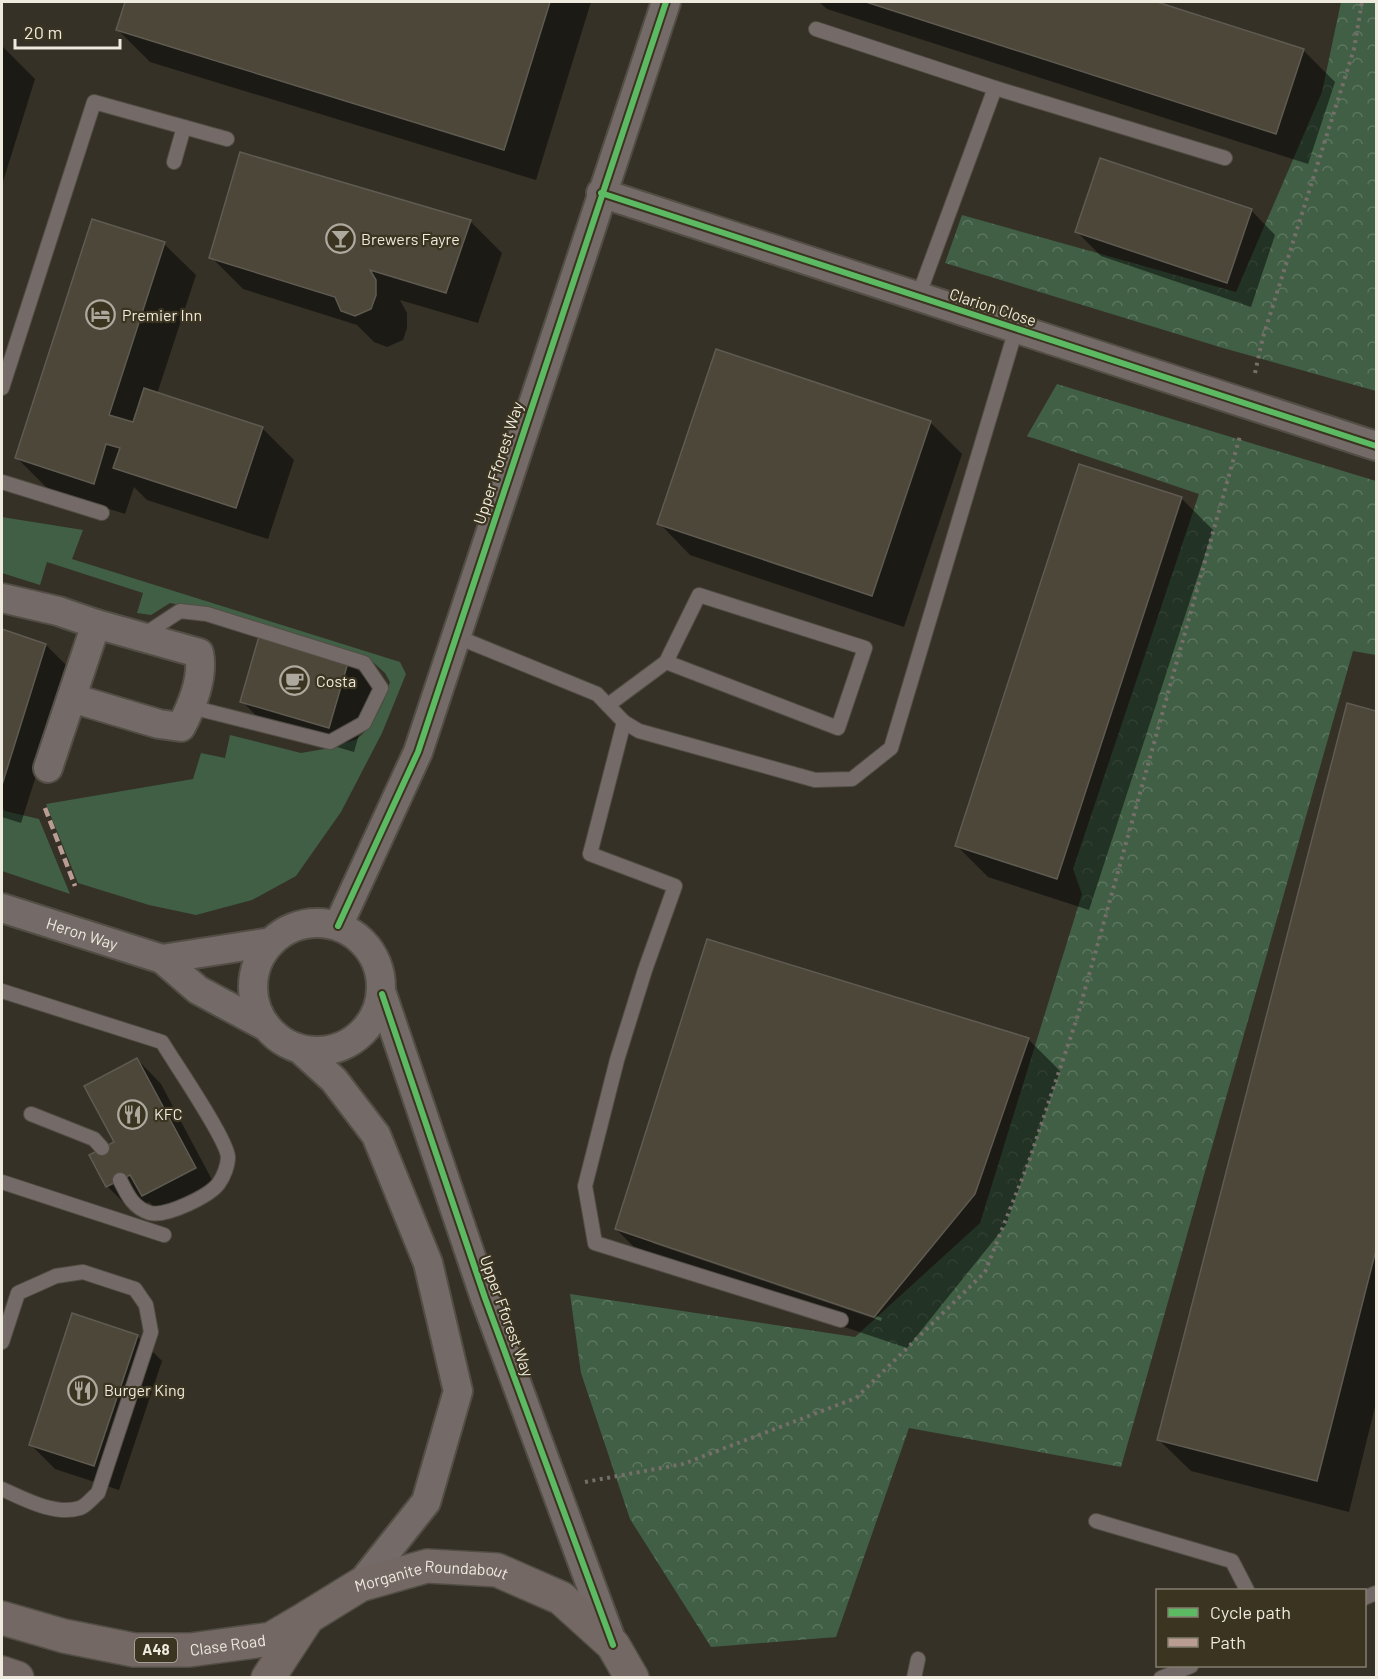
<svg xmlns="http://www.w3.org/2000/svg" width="1378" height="1679" font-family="Barlow,sans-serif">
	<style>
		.green { fill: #405f44 }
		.forest { fill: url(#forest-crowns) }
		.shadow { fill: #0007; fill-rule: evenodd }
		.building { fill: #4c4739; stroke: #5f5b52; stroke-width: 1.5 }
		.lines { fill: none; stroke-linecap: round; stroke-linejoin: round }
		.service-casing { stroke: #524e45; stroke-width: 16 }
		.minor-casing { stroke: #524e45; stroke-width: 32 }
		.primary-casing { stroke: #524e45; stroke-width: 36 }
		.path { stroke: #756e6a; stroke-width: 4; stroke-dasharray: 3 4.5; stroke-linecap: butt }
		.service { stroke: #746a68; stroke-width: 14 }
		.minor { stroke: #746a68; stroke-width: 28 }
		.primary { stroke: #746865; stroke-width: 33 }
		.quiet { stroke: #b99d93; stroke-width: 4.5; stroke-dasharray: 9 4.5; stroke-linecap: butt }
		.cycleway-casing { stroke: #3b3421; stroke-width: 10 }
		.cycleway { stroke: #5cba63; stroke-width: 6 }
		.labels { text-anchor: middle; stroke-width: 4.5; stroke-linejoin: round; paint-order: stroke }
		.shield { fill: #3b3421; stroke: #b8b3a5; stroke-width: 1.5 }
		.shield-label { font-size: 15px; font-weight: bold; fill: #eeeade }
		.poi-label { font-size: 16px; fill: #eeeade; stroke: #3b3421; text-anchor: start }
		.street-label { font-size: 16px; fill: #eeeade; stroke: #3b3421 }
	</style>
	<defs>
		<pattern id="forest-crowns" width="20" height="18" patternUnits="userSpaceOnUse" patternTransform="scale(1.5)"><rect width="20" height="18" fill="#405f44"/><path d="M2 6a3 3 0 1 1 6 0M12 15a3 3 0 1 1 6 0" fill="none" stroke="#5c765f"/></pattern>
	</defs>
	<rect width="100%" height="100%" fill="#353127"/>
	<g class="green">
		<path d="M 2,517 L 83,530 L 72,559 L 400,662 L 406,674 L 382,733 L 341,812 L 296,876 L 252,900 L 196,915 L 149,905 L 78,883 L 46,804 L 193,779 L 201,753 L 225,758 L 230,735 L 301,753 L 330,748 L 357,739 L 371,726 L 384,700 L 390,682 L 385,673 L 374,663 L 206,610 L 170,603 L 151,615 L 137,613 L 143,593 L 47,562 L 40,585 L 2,573 Z"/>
		<path d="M 2,807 L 5,811 L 39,819 L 70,894 L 2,871 Z"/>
	</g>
	<g class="forest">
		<path d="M 1341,2 L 1376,2 L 1376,391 L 1223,348 L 945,263 L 962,215 L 1236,292 L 1322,92 Z"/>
		<path d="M 1057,384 L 1376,481 L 1376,655 L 1353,651 L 1121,1467 L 909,1428 L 836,1637 L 711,1647 L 630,1519 L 581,1373 L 570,1294 L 855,1337 L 980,1223 L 1082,894 L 1073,869 L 1199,494 L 1027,436 Z"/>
	</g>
	<g class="shadow">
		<path d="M 127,2 L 591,2 L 536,180 L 150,62 L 118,30 Z"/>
		<path d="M 819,2 L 1152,2 L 1303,50 L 1335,82 L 1308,164 L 827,9 Z"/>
		<path d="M 2,46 L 35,79 L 2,185 Z"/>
		<path d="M 1251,210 L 1275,235 L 1251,307 L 1101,256 L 1076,231 Z"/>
		<path d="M 470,221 L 502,253 L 478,323 L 400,300 L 407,313 L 407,328 L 403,340 L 387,347 L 374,342 L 357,325 L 243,289 L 211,257 Z"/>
		<path d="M 164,244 L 196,275 L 157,394 L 262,428 L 294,460 L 268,539 L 147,500 L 134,487 L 125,514 L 48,489 L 16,457 Z"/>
		<path d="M 930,422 L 962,454 L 904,627 L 690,555 L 659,523 Z"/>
		<path d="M 1181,498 L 1213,530 L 1089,910 L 988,877 L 956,845 Z"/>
		<path d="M 2,631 L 46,645 L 70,669 L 21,823 L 2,817 Z"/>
		<path d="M 349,661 L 373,685 L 354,752 L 266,726 L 242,701 Z"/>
		<path d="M 1348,705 L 1376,712 L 1376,1403 L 1349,1512 L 1191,1471 L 1159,1440 Z"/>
		<path d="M 1028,1039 L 1060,1071 L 1006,1225 L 907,1348 L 648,1261 L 616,1229 ZM 652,1240 L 882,1318 L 881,1321 L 652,1243 Z"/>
		<path d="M 137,1059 L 161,1084 L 219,1193 L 167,1220 L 149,1202 L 132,1211 L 107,1186 L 116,1142 Z"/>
		<path d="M 137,1336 L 162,1361 L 119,1490 L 55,1469 L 30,1444 Z"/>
	</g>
	<g class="building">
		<path d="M 125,2 L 550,2 L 504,150 L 116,30 Z"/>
		<path d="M 866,2 L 1157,2 L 1304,49 L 1276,134 Z"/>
		<path d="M 240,152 L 471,220 L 446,293 L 370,270 L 376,280 L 376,295 L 371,309 L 355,316 L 341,311 L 335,297 L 209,258 Z"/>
		<path d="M 1100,158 L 1252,209 L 1227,283 L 1075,232 Z"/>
		<path d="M 92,219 L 165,242 L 109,415 L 133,422 L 144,388 L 263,427 L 236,508 L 113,468 L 120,448 L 106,444 L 94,484 L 15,458 Z"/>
		<path d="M 716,349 L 931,421 L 872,596 L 657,524 Z"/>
		<path d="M 1079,464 L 1182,497 L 1057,879 L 955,846 Z"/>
		<path d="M 2,629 L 46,644 L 2,785 Z"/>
		<path d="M 260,633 L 349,659 L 329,728 L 240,702 Z"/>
		<path d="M 1347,703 L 1376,711 L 1376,1250 L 1317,1481 L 1157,1440 Z"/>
		<path d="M 707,939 L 1029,1038 L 975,1194 L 874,1317 L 615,1229 Z"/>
		<path d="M 137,1058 L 196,1168 L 142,1196 L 130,1175 L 106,1187 L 89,1155 L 114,1142 L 84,1086 Z"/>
		<path d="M 72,1313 L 138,1335 L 94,1466 L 29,1445 Z"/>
	</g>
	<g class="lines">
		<defs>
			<g id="service">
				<path d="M 816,29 L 995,88 L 1225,158"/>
				<path d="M 174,162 L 184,127"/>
				<path d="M 918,297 L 995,88"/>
				<path d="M 2,388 L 94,102 L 227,139"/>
				<path d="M 2,482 L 102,513"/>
				<path d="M 142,636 L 180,611 L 207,614 L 364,663 L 381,688 L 364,723 L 330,742 L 191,707"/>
				<path d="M 455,636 L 597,694 L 624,722 L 639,731 L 815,780 L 852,779 L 891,748 L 1016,329"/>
				<path d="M 608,705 L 666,662 L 699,595 L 865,648 L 838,728 L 666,662"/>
				<path d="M 624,722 L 590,854 L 675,886 L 645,970 L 617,1060 L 585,1186 L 595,1243 L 841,1320"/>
				<path d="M 2,991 L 162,1042 C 174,1062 227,1139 228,1157 C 228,1165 224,1176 219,1183 C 210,1196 166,1217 150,1213 C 133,1208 127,1194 120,1180"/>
				<path d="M 31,1114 L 94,1139 L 102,1148"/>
				<path d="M 2,1182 L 164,1235"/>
				<path d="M 2,1342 L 18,1293 L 56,1276 L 83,1272 L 135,1289 L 146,1305 L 151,1332 L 98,1493 C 93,1497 86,1506 80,1508 C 55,1516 24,1499 2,1489"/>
				<path d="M 1096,1521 L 1232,1561 L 1247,1590"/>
				<path d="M 1364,1598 L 1376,1593"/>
				<path d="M 914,1678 L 918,1659"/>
				<path d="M 1161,1678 L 1191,1666"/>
			</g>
			<g id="minor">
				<path d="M 601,193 L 1376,446"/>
				<path d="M 2,598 L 58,611 L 96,624 L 199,653 C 204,677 192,706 181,727 L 159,724 L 72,698"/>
				<path d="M 48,768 L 96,624"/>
				<path id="s1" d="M 2,908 L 162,959 L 198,990 L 267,1027"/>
				<circle cx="317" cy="987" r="64"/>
				<path d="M 338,926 L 418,752 L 666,2"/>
				<path d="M 162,959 L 271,942"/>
				<path d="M 382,994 L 485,1298 L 613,1645"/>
				<path d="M 301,1050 L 334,1080 L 376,1135 L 428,1263 L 458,1391 L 426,1502 L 360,1585"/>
			</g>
			<g id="primary">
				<path id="s2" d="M 2,1618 L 64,1636 L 134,1650 L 190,1650 L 271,1639 L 305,1619"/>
				<path d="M 2,1673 L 17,1678"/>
				<path id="s3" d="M 268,1678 L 308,1617 L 360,1585 L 427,1566 L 497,1570 L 561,1598 L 613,1645 L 632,1678"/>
			</g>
		</defs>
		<use href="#service" class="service-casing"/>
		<use href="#minor" class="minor-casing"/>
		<use href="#primary" class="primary-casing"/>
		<g class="path">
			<path d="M 1255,373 L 1263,337 L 1354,49 L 1362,2"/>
			<path d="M 585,1482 L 683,1464 L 856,1398 L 985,1272 L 1028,1164 L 1077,1018 L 1240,436"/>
		</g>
		<use href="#service" class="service"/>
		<use href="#minor" class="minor"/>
		<use href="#primary" class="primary"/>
		<path class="quiet" d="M 45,808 L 75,886"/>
		<defs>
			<g id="cycleway">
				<path d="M 601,193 L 1376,446"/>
				<path d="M 338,926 L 418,752 L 666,2"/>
				<path d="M 382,994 L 485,1298 L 613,1645"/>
			</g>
		</defs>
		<use href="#cycleway" class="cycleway-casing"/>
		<use href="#cycleway" class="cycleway"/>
	</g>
	<defs>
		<symbol id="bar-ring" viewBox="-11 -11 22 22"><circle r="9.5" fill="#3b3421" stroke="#ada99e" stroke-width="1.5"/><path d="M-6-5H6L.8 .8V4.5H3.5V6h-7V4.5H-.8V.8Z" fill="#ada99e"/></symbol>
		<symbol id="hotel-ring" viewBox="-11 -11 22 22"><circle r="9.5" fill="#3b3421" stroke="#ada99e" stroke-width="1.5"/><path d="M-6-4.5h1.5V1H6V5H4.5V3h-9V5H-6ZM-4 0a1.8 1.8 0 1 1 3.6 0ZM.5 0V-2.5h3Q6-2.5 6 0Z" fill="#ada99e"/></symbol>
		<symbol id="cafe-ring" viewBox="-11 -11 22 22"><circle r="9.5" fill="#3b3421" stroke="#ada99e" stroke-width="1.5"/><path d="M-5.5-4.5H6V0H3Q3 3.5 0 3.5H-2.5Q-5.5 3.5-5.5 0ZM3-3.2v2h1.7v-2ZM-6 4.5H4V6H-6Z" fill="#ada99e"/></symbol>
		<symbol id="restaurant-ring" viewBox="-11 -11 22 22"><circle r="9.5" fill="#3b3421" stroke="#ada99e" stroke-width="1.5"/><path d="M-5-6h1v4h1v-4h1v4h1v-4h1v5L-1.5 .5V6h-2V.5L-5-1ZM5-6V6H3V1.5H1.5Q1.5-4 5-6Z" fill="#ada99e"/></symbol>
	</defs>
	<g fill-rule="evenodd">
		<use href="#bar-ring" x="324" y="222" width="33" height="33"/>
		<use href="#hotel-ring" x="84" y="298" width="33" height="33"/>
		<use href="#cafe-ring" x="278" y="664" width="33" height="33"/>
		<use href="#restaurant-ring" x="116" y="1098" width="33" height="33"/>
		<use href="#restaurant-ring" x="66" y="1374" width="33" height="33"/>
	</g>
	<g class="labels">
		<rect class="shield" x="135" y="1638" width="42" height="24" rx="4.5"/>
		<g class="shield-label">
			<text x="156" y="1655">A48</text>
		</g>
		<g class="poi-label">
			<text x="361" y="245">Brewers Fayre</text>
			<text x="122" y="321">Premier Inn</text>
			<text x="316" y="687">Costa</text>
			<text x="154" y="1120">KFC</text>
			<text x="104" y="1396">Burger King</text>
		</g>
		<g class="street-label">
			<text transform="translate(993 307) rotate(18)" y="6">Clarion Close</text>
			<text transform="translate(498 463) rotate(-72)" y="6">Upper Fforest Way</text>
			<text dy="6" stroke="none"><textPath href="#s1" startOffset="84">Heron Way</textPath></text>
			<text transform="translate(507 1316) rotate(70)" y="6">Upper Fforest Way</text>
			<text dy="6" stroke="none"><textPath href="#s3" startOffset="207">Morganite Roundabout</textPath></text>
			<text dy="6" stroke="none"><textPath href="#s2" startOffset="230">Clase Road</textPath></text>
		</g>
	</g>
	<rect width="1378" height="1679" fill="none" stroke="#eeeade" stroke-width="6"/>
	<rect x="1156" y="1589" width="210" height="78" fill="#3b3421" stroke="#837d6d" stroke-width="1.5"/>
	<rect x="1168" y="1608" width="30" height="9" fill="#5cba63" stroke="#837d6d" stroke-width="1.5"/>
	<text x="1210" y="1619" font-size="18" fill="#eeeade">Cycle path</text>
	<rect x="1168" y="1638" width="30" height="9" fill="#b99d93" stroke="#837d6d" stroke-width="1.5"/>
	<text x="1210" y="1649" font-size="18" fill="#eeeade">Path</text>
	<path d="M15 39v9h105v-9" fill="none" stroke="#eeeade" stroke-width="3"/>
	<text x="24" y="39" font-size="18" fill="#eeeade" stroke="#3b3421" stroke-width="4.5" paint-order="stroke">20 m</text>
</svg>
